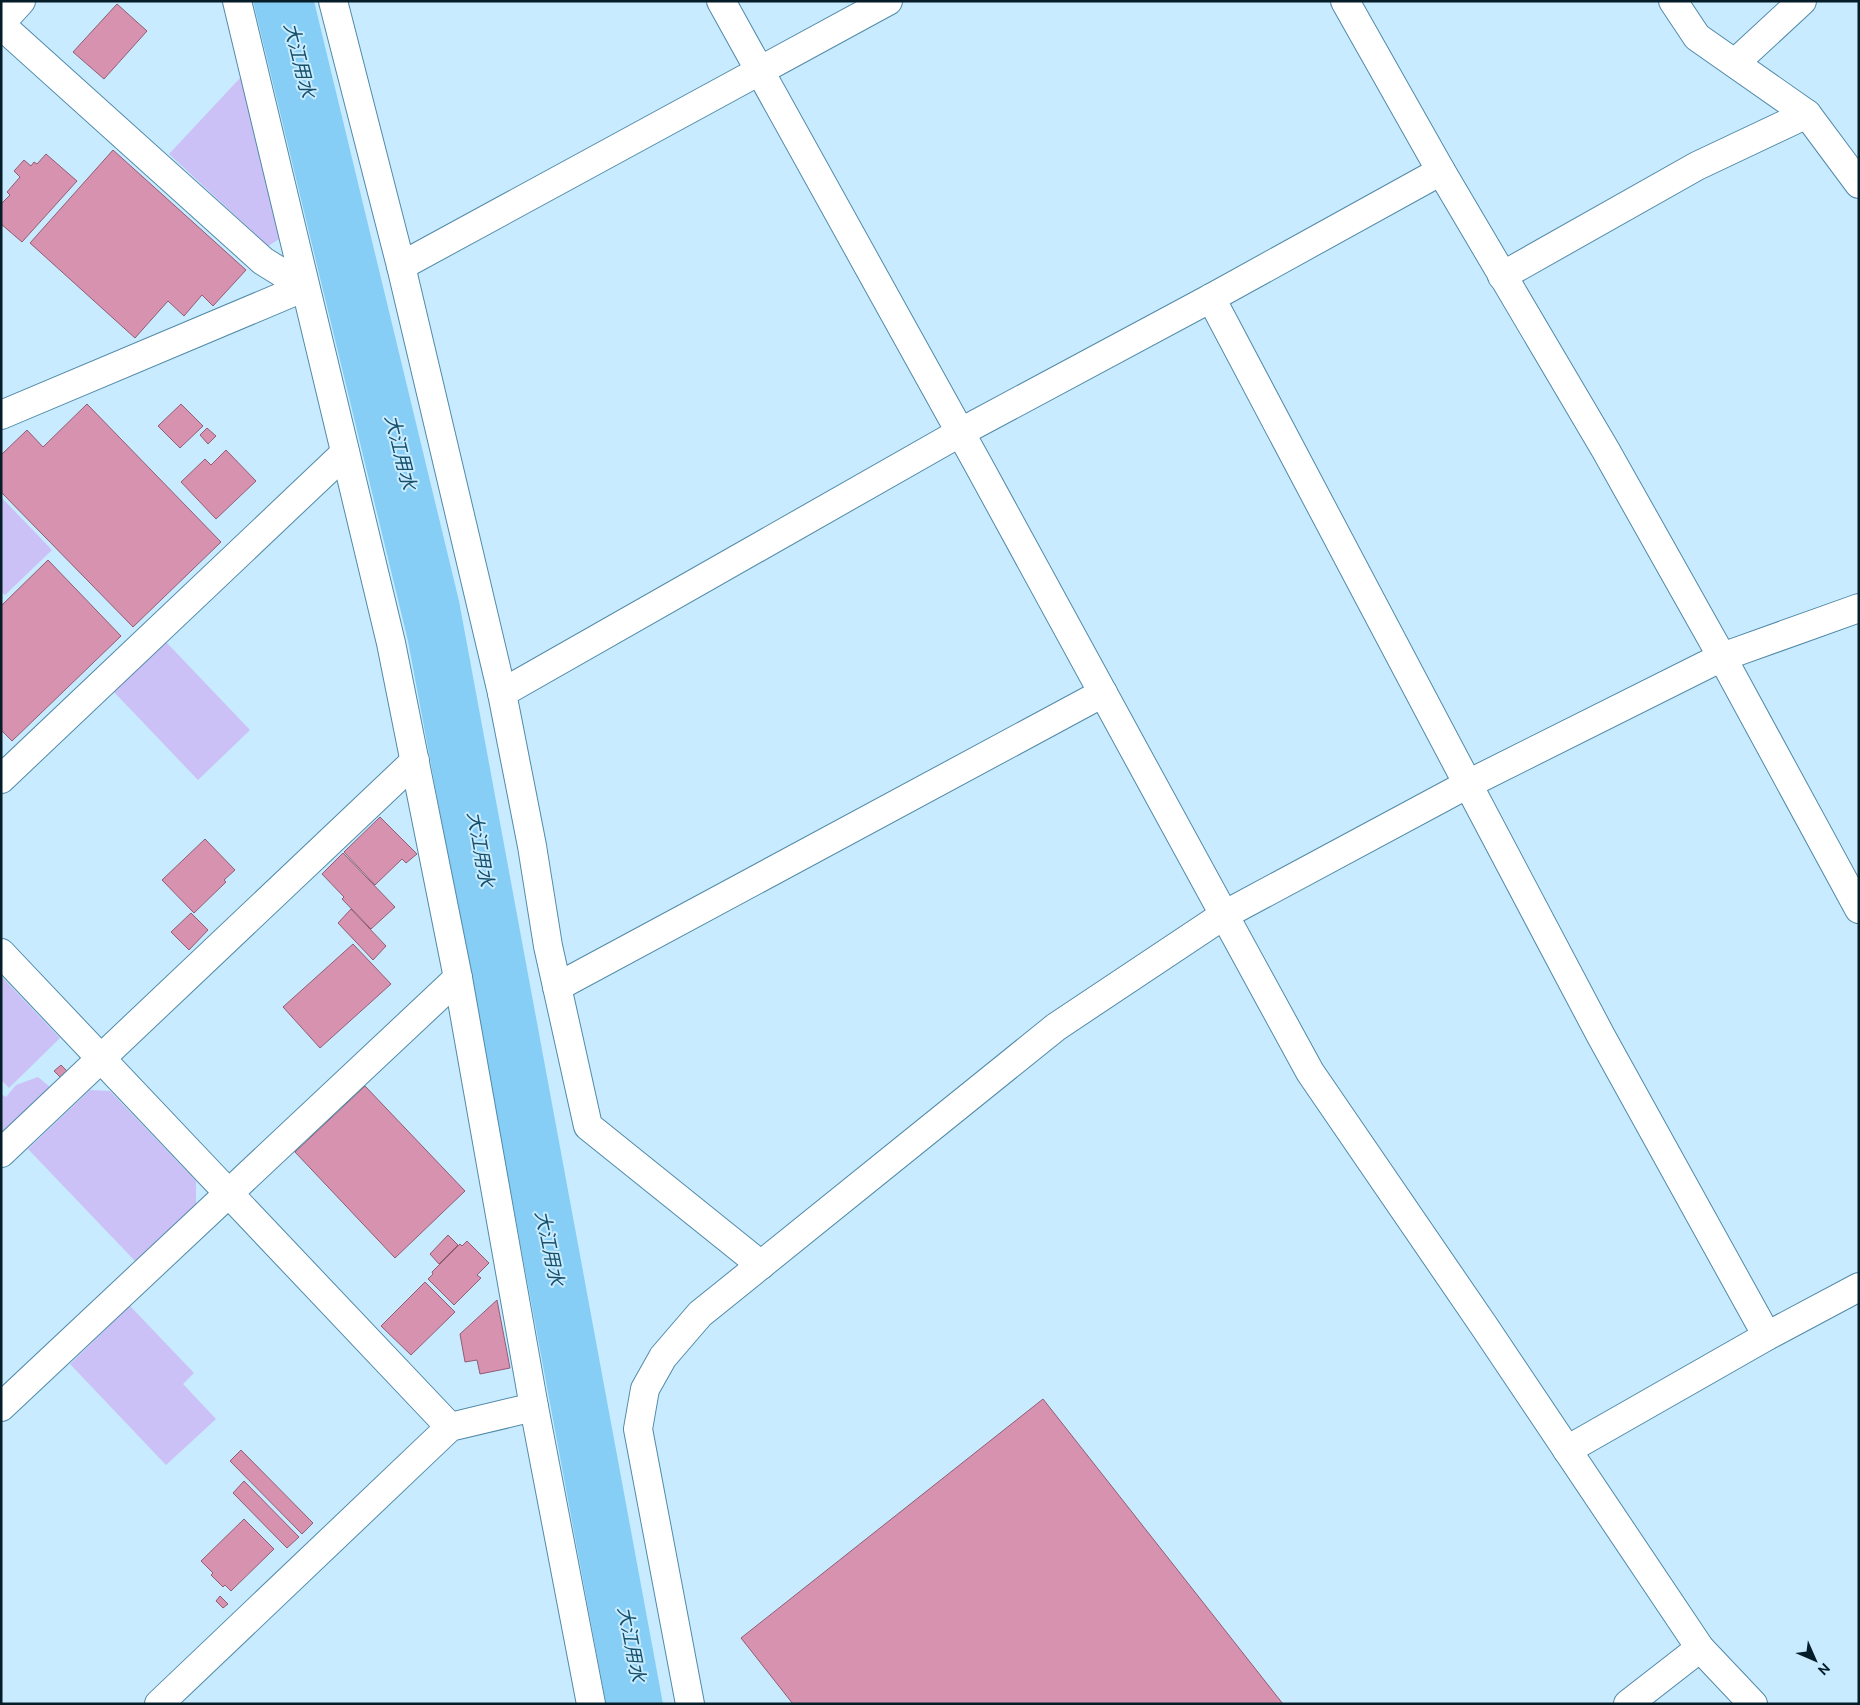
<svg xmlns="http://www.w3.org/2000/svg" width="1860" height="1705" font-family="Ubuntu,'Noto Sans JP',sans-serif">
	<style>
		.green { fill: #cbc1f6 }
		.water { fill: #86cef5 }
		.building { fill: #d692ae; stroke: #925d73 }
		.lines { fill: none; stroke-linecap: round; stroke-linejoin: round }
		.minor-casing { stroke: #518aa8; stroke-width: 30 }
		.minor { stroke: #fff; stroke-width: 28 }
		.labels { text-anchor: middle; stroke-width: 4; stroke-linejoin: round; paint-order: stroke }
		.water-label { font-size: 19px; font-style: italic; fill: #164f69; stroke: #c8ebff }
	</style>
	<rect width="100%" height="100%" fill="#c8ebff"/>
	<g class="green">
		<path d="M 241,77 L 281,238 L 268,246 L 169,154 Z"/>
		<path d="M 1,497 L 52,550 L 5,595 L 1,592 Z"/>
		<path d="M 166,642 L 250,730 L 198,780 L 114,692 Z"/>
		<path d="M 1,976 L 60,1038 L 9,1088 L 1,1080 Z"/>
		<path d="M 38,1077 L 50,1087 L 1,1133 L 1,1094 L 6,1097 L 16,1085 Z"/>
		<path d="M 90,1090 L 110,1091 L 196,1181 L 196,1205 L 136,1262 L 28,1149 Z"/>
		<path d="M 130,1306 L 194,1373 L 183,1384 L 216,1419 L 166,1465 L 70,1364 Z"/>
	</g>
	<path class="water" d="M 253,1 L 314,1 L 459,601 L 663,1704 L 606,1704 L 408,641 Z"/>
	<g class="building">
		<path d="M 117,4 L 147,31 L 104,79 L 73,52 Z"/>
		<path d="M 113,150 L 246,270 L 213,306 L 202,295 L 184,316 L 168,301 L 135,338 L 30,243 Z"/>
		<path d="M 46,154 L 77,181 L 22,242 L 1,224 L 1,204 L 10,195 L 7,192 L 20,177 L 14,171 L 24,160 L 31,166 L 34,162 L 37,164 Z"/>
		<path d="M 87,404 L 221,542 L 133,627 L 1,492 L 1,455 L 27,430 L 43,447 Z"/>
		<path d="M 181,404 L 203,426 L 180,448 L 158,426 Z"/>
		<path d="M 207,428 L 216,436 L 208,444 L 200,435 Z"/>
		<path d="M 226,450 L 256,481 L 216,519 L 181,482 L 205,459 L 211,465 Z"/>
		<path d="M 48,560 L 121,636 L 12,741 L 1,730 L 1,606 Z"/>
		<path d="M 380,817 L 417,854 L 406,863 L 402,859 L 375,885 L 344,852 Z"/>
		<path d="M 205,839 L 235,870 L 224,880 L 226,882 L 194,913 L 162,880 Z"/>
		<path d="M 343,853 L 395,907 L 371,929 L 342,899 L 344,897 L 322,874 Z"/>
		<path d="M 351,909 L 386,946 L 373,960 L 338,923 Z"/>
		<path d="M 191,913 L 208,930 L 189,950 L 171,932 Z"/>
		<path d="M 353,944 L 391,984 L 320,1048 L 283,1007 Z"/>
		<path d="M 61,1065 L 67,1071 L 61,1078 L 54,1071 Z"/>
		<path d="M 365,1086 L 465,1191 L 395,1258 L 295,1152 Z"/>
		<path d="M 448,1235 L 458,1245 L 439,1264 L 430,1254 Z"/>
		<path d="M 467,1241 L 489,1263 L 477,1275 L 481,1278 L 454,1305 L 428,1279 L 433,1274 L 432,1272 L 460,1244 L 462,1246 Z"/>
		<path d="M 425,1282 L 455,1312 L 411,1355 L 381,1326 Z"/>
		<path d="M 497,1300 L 510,1368 L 480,1374 L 477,1360 L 465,1362 L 460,1334 Z"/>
		<path d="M 1043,1399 L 1283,1704 L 793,1704 L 741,1638 Z"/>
		<path d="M 241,1450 L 313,1523 L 302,1534 L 230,1461 Z"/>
		<path d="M 244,1481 L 299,1537 L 287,1548 L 233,1493 Z"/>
		<path d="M 244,1519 L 274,1549 L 231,1591 L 225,1585 L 223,1587 L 211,1575 L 213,1573 L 201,1561 Z"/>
		<path d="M 220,1596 L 228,1604 L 223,1608 L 216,1601 Z"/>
	</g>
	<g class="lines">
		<defs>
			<g id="minor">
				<path d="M 237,1 L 391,643 L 458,978 L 534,1407 L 591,1704"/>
				<path d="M 333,1 L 401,266 L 502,693 L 532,846 L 548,946 L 588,1126 L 761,1265"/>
				<path d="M 721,1 L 979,466 L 1310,1072 L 1484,1326 L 1700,1648 L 1753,1704"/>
				<path d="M 1345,1 L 1441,171 L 1605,449 L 1722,657 L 1859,909"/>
				<path d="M 1673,1 L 1697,37 L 1807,114 L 1859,184"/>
				<path d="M 1,23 L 21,1"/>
				<path d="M 1,25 L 263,261 L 305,287 L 1,415"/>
				<path d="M 1735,63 L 1802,1"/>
				<path d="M 401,266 L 888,1"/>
				<path d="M 1502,276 L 1697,166 L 1807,114"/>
				<path d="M 1211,298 L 1601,1036 L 1767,1336"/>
				<path d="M 502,693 L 961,432 L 1211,298 L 1441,171"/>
				<path d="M 1,779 L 345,453"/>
				<path d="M 1,953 L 450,1427"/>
				<path d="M 557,987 L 1103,693"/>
				<path d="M 1,1153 L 415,761"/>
				<path d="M 1,1407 L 458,978"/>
				<path d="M 1567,1450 L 1767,1336 L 1859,1287"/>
				<path d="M 159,1704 L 450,1427 L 534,1407"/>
				<path d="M 690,1704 L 638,1429 L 645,1389 L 663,1357 L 700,1314 L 1056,1027 L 1224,915 L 1468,784 L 1722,657 L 1859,608"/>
				<path d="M 1628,1704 L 1700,1648"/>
			</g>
		</defs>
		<use href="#minor" class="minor-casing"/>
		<use href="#minor" class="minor"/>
	</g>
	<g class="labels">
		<g class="water-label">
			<text transform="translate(300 60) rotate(76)" y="7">大江用水</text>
			<text transform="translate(401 452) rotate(76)" y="7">大江用水</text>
			<text transform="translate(481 849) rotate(80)" y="7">大江用水</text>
			<text transform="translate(550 1248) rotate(78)" y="7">大江用水</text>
			<text transform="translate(632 1644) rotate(79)" y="7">大江用水</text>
		</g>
	</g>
	<rect width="1860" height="1705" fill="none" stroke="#051d29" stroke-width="5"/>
	<g transform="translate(1815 1660) rotate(135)" stroke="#c8ebff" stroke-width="4" paint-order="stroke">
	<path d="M0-4L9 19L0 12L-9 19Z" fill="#051d29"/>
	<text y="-8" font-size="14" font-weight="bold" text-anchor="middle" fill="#051d29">N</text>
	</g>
</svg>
